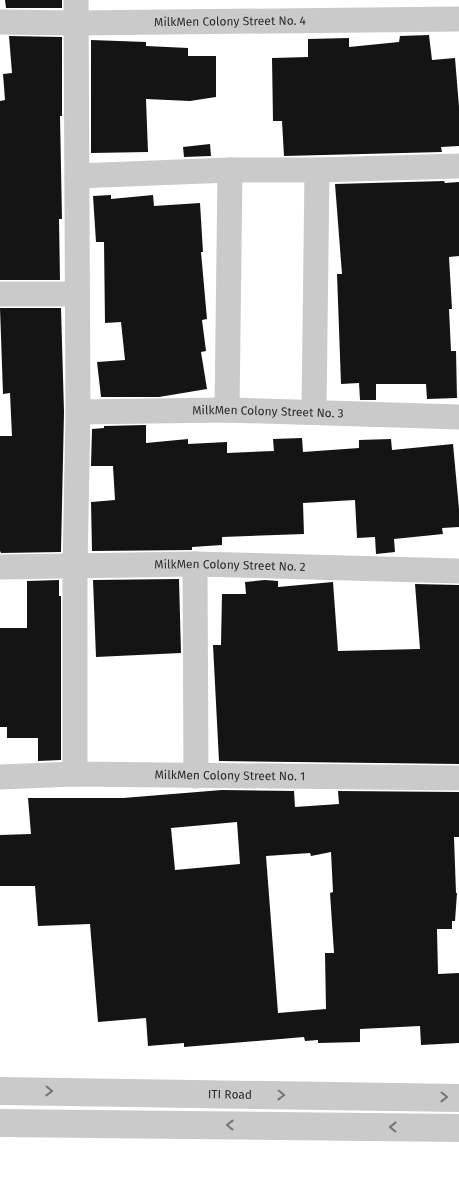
<svg xmlns="http://www.w3.org/2000/svg" width="459" height="1183" font-family="'Fira Sans',sans-serif">
	<style>
		.building { fill: #141414; fill-rule: evenodd }
		.lines { fill: none; stroke-linecap: round; stroke-linejoin: round }
		.minor { stroke: #cacaca; stroke-width: 25 }
		.tertiary { stroke: #cacaca; stroke-width: 28 }
		.oneway { stroke: #747474 }
		.labels { text-anchor: middle; stroke-width: 5; stroke-linejoin: round; paint-order: stroke }
		.street-label { font-size: 12px; fill: #2d2d2d; stroke: #fff }
	</style>
	<rect width="100%" height="100%" fill="#fff"/>
	<g class="building">
		<path d="M 5,0 L 62,0 L 62,8 L 6,8 Z"/>
		<path d="M 429,35 L 432,60 L 455,58 L 459,107 L 459,146 L 441,147 L 442,152 L 284,156 L 282,121 L 273,121 L 272,58 L 308,57 L 308,39 L 349,38 L 349,47 L 399,42 L 400,36 Z"/>
		<path d="M 9,36 L 62,37 L 62,116 L 60,116 L 62,219 L 59,219 L 60,280 L 0,280 L 0,101 L 5,100 L 3,74 L 12,73 Z"/>
		<path d="M 91,40 L 146,42 L 146,46 L 188,48 L 188,56 L 216,56 L 216,97 L 190,101 L 146,99 L 148,152 L 91,153 Z"/>
		<path d="M 210,144 L 211,156 L 184,157 L 183,147 Z"/>
		<path d="M 444,181 L 445,183 L 459,182 L 459,256 L 449,257 L 452,309 L 449,309 L 451,351 L 456,351 L 457,398 L 427,399 L 426,384 L 376,384 L 376,400 L 360,400 L 359,383 L 341,384 L 337,274 L 342,274 L 335,184 Z"/>
		<path d="M 111,195 L 111,199 L 153,195 L 154,206 L 200,203 L 203,252 L 201,252 L 207,319 L 202,320 L 206,351 L 201,352 L 207,389 L 159,397 L 101,397 L 97,362 L 125,360 L 121,322 L 105,323 L 104,242 L 96,242 L 93,196 Z"/>
		<path d="M 0,308 L 61,308 L 64,412 L 61,552 L 1,553 L 0,551 L 0,436 L 12,436 L 10,393 L 3,394 Z"/>
		<path d="M 146,425 L 146,443 L 188,439 L 188,444 L 227,442 L 227,453 L 274,451 L 273,439 L 302,438 L 303,452 L 359,448 L 359,440 L 391,439 L 392,450 L 453,444 L 459,509 L 459,527 L 442,528 L 443,534 L 394,539 L 395,552 L 376,554 L 375,537 L 357,538 L 355,500 L 303,503 L 304,534 L 222,537 L 222,545 L 192,547 L 192,550 L 92,551 L 91,502 L 115,500 L 113,466 L 91,466 L 92,429 L 104,428 L 104,426 Z"/>
		<path d="M 179,579 L 181,653 L 96,657 L 93,580 Z"/>
		<path d="M 59,580 L 59,596 L 61,596 L 61,760 L 38,761 L 38,738 L 7,738 L 7,727 L 0,727 L 0,628 L 27,628 L 27,581 Z"/>
		<path d="M 265,580 L 278,581 L 278,587 L 333,582 L 338,651 L 420,649 L 415,584 L 459,585 L 459,764 L 219,761 L 213,645 L 221,645 L 222,594 L 246,594 L 245,582 Z"/>
		<path d="M 222,790 L 294,791 L 295,807 L 339,804 L 338,791 L 459,792 L 459,837 L 454,837 L 456,893 L 457,893 L 455,921 L 452,921 L 452,929 L 437,929 L 438,974 L 459,973 L 459,1043 L 421,1045 L 420,1026 L 360,1029 L 360,1042 L 318,1043 L 318,1040 L 305,1041 L 304,1037 L 184,1047 L 184,1043 L 148,1046 L 146,1018 L 98,1022 L 90,924 L 38,926 L 35,886 L 0,886 L 0,835 L 31,834 L 28,798 L 123,798 ZM 237,822 L 240,864 L 175,870 L 171,828 ZM 331,852 L 333,892 L 330,893 L 334,953 L 325,953 L 326,1009 L 278,1013 L 266,856 L 310,853 L 311,856 Z"/>
	</g>
	<g class="lines">
		<g class="minor">
			<path id="s1" d="M 0,22 L 75,23 L 459,19"/>
			<path d="M 77,176 L 230,170 L 317,170 L 459,166"/>
			<path d="M 0,294 L 77,294"/>
			<path d="M 227,410 L 230,170"/>
			<path id="s2" d="M 78,412 L 227,410 L 459,417"/>
			<path d="M 314,412 L 317,170"/>
			<path d="M 195,564 L 196,776"/>
			<path id="s3" d="M 0,567 L 195,564 L 459,571"/>
			<path d="M 75,774 L 75,567 L 78,412 L 76,0"/>
			<path id="s4" d="M 0,777 L 75,774 L 459,778"/>
		</g>
		<g class="tertiary">
			<path id="s5" d="M 0,1091 L 459,1098"/>
			<path d="M 0,1123 L 459,1128"/>
		</g>
	</g>
	<defs><path id="oneway-chevron" d="M-2-3.5L2.5 0L-2 3.5" fill="none" stroke-width="1.6" stroke-linecap="round" stroke-linejoin="round" transform="scale(1.25)"/></defs>
	<g class="oneway">
		<use href="#oneway-chevron" transform="translate(49 1091) rotate(1)"/>
		<use href="#oneway-chevron" transform="translate(281 1095) rotate(1)"/>
		<use href="#oneway-chevron" transform="translate(444 1097) rotate(1)"/>
		<use href="#oneway-chevron" transform="translate(230 1125) rotate(-179)"/>
		<use href="#oneway-chevron" transform="translate(393 1127) rotate(-179)"/>
	</g>
	<g class="labels">
		<g class="street-label">
			<text dy="4" stroke="none"><textPath href="#s1" startOffset="230">MilkMen Colony Street No. 4</textPath></text>
			<text dy="4" stroke="none"><textPath href="#s2" startOffset="190">MilkMen Colony Street No. 3</textPath></text>
			<text dy="4" stroke="none"><textPath href="#s3" startOffset="230">MilkMen Colony Street No. 2</textPath></text>
			<text dy="4" stroke="none"><textPath href="#s4" startOffset="230">MilkMen Colony Street No. 1</textPath></text>
			<text dy="4" stroke="none"><textPath href="#s5" startOffset="230">ITI Road</textPath></text>
		</g>
	</g>
</svg>
